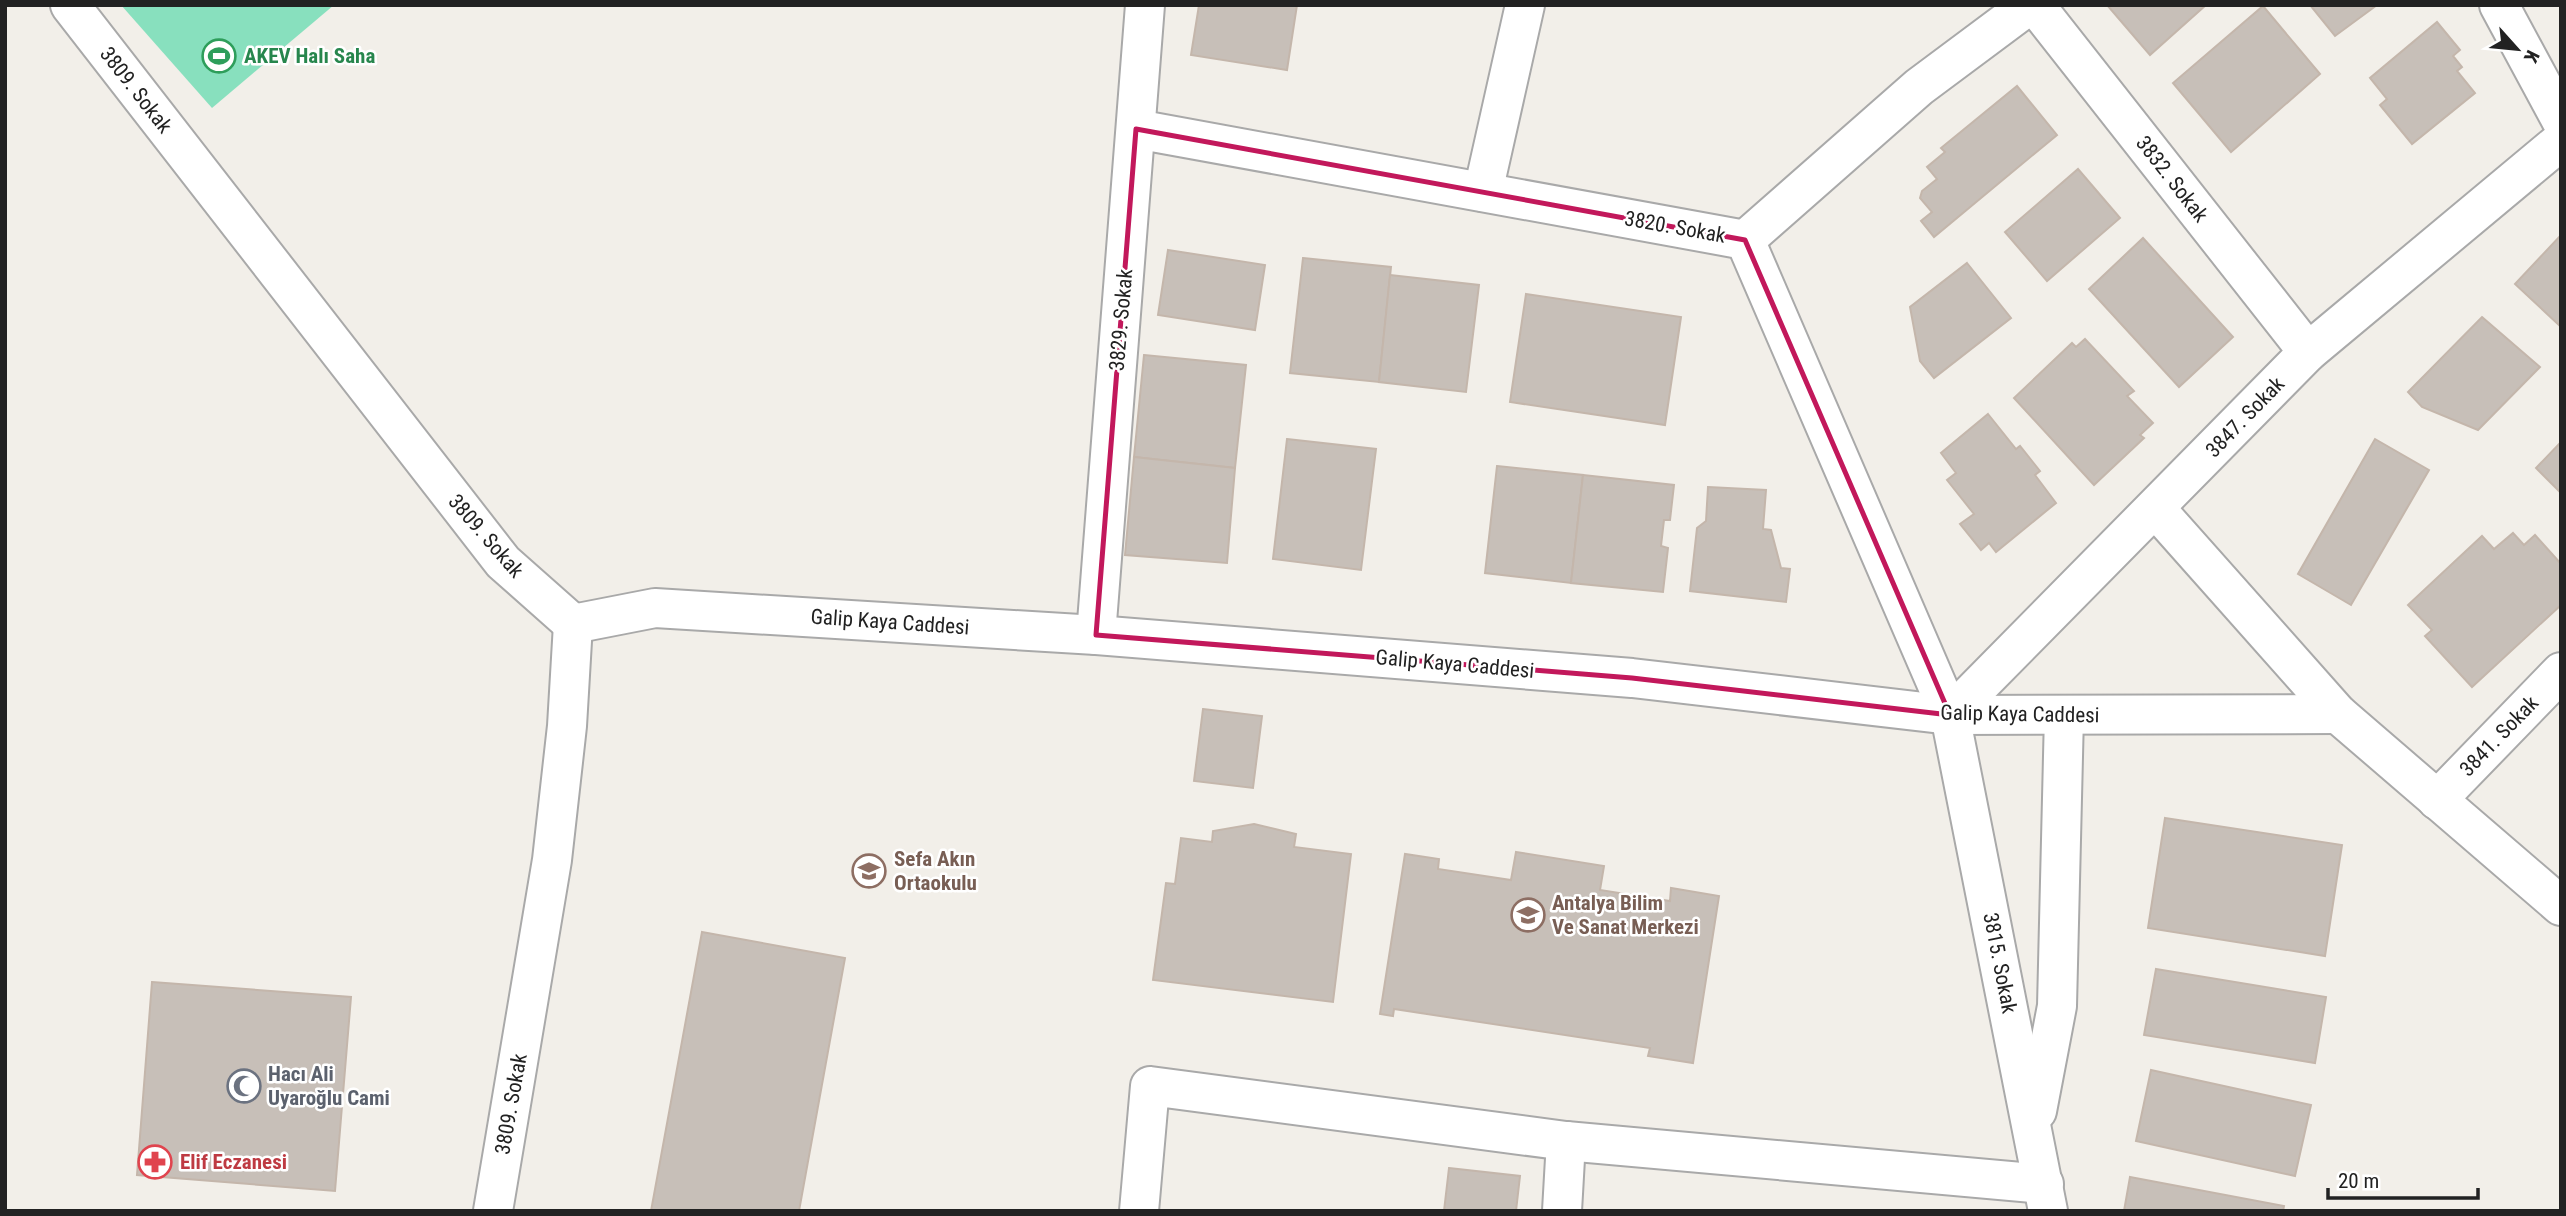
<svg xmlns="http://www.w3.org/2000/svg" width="2566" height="1216" font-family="'Roboto Condensed',sans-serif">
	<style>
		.pitch { fill: #88e0be }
		.building { fill: #c7bfb8; stroke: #c4b6ab; stroke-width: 2 }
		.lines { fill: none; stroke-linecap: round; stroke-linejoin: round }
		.minor-casing { stroke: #a9a9a9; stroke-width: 42 }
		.minor { stroke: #fff; stroke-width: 38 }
		.marked { fill: none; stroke: #c2185b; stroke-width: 5; stroke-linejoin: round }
		.labels { text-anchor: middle; stroke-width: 5; stroke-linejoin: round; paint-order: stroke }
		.leisure-label { font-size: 21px; font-weight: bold; fill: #27864d; stroke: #fff; text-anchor: start }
		.street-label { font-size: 21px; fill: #222; stroke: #fff }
		.education-label { font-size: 21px; font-weight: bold; fill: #785e54; stroke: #fff; text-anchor: start }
		.worship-label { font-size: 21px; font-weight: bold; fill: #5b616d; stroke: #fff; text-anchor: start }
		.health-label { font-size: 21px; font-weight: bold; fill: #be3a42; stroke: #fff; text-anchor: start }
	</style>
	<rect width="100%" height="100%" fill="#f2efe9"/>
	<path class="pitch" d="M 121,5 L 334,5 L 212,108 Z"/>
	<g class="building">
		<path d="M 1199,5 L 1297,5 L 1287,70 L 1191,55 Z"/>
		<path d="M 2107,5 L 2206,5 L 2150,55 Z"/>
		<path d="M 2310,5 L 2377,5 L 2335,36 Z"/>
		<path d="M 2263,6 L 2320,74 L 2231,152 L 2173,83 Z"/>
		<path d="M 2437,22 L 2460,50 L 2453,56 L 2462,67 L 2457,71 L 2475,93 L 2412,144 L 2380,105 L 2387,99 L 2370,78 Z"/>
		<path d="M 2017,86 L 2057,135 L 1934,237 L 1921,221 L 1932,212 L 1920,198 L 1922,191 L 1937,179 L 1927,167 L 1945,152 L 1941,148 Z"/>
		<path d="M 2078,169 L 2120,218 L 2047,281 L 2005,232 Z"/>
		<path d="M 2561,235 L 2561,327 L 2515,284 Z"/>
		<path d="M 2143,238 L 2233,337 L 2179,387 L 2089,289 Z"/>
		<path d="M 1168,250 L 1265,265 L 1255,330 L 1158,315 Z"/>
		<path d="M 1303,258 L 1391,267 L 1379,382 L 1290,373 Z"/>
		<path d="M 1967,263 L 2011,318 L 1934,378 L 1920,361 L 1910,307 Z"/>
		<path d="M 1390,275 L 1479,285 L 1466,392 L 1379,382 Z"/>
		<path d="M 1526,294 L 1681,317 L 1665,425 L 1510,402 Z"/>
		<path d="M 2482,317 L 2540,367 L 2478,430 L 2422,407 L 2408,392 Z"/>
		<path d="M 2085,339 L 2134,391 L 2127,396 L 2153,423 L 2140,435 L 2144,438 L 2094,485 L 2014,398 L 2072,343 L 2076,347 Z"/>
		<path d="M 1144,355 L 1246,365 L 1235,468 L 1134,457 Z"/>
		<path d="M 1988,414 L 2016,449 L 2020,446 L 2040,471 L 2035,475 L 2056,503 L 1996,552 L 1989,543 L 1981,550 L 1960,524 L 1974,514 L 1947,480 L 1956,473 L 1941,453 Z"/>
		<path d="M 1287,439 L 1376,449 L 1361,570 L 1273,559 Z"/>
		<path d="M 2375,439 L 2429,470 L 2351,605 L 2298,574 Z"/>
		<path d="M 2561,442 L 2561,493 L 2536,468 Z"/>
		<path d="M 1134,457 L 1235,468 L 1227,563 L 1125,555 Z"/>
		<path d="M 1497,466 L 1583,475 L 1571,583 L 1485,573 Z"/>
		<path d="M 1583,475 L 1674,485 L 1670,520 L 1664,520 L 1661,546 L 1668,548 L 1663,592 L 1571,583 Z"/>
		<path d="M 1708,487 L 1766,490 L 1763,529 L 1771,530 L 1781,568 L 1790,569 L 1786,602 L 1690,591 L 1697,528 L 1706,521 Z"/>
		<path d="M 2513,533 L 2524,545 L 2535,535 L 2561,564 L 2561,605 L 2472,687 L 2425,636 L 2432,630 L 2408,605 L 2482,536 L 2494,549 Z"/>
		<path d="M 1203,709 L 1262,716 L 1253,788 L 1194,781 Z"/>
		<path d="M 2165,818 L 2342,845 L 2325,956 L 2148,928 Z"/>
		<path d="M 1254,824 L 1296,834 L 1294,847 L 1351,854 L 1333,1002 L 1153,980 L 1166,883 L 1175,884 L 1181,838 L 1212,842 L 1213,831 Z"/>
		<path d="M 1516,852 L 1604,866 L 1600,890 L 1670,901 L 1671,888 L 1719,896 L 1693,1063 L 1648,1056 L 1650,1048 L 1394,1009 L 1393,1016 L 1380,1014 L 1405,854 L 1439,859 L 1438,869 L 1511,880 Z"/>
		<path d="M 702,932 L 845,958 L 799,1211 L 651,1211 Z"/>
		<path d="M 2156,969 L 2326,997 L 2315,1063 L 2144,1035 Z"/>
		<path d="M 152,982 L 351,997 L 335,1191 L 137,1175 Z"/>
		<path d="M 2151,1070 L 2311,1105 L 2295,1176 L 2136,1141 Z"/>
		<path d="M 1449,1168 L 1520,1176 L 1516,1211 L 1444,1211 Z"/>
		<path d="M 2130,1177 L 2284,1206 L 2283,1211 L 2124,1211 Z"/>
	</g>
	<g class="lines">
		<defs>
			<g id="minor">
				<path d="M 70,5 L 503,562 L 573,624"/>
				<path d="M 2035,5 L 2308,352"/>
				<path d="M 2499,5 L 2561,120"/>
				<path d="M 1136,129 L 1745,240 L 1950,715 L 2048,1211"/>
				<path d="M 1483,192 L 1525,5"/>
				<path d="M 1745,240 L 1919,87 L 2029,5"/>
				<path d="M 2155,508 L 2338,714 L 2561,906"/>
				<path d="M 573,624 L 655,608 L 1096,635 L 1632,678 L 1950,715 L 2338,714"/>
				<path d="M 1096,635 L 1145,5"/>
				<path d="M 1950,715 L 2308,352 L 2561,141"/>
				<path d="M 2437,800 L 2561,672"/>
				<path d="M 2037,1111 L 2057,1006 L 2064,715"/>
				<path d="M 493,1211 L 552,860 L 567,726 L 573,624"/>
				<path d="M 1139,1211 L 1150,1086 L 1566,1141 L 2044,1184"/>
				<path d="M 1562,1211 L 1566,1141"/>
			</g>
		</defs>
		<use href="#minor" class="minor-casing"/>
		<use href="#minor" class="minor"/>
	</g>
	<path class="marked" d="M 1136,129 L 1745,240 L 1950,715 L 1632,678 L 1096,635 Z"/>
	<defs>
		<symbol id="stadium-ring" viewBox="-11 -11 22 22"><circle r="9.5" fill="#fff" stroke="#2e9e5b" stroke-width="1.5"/><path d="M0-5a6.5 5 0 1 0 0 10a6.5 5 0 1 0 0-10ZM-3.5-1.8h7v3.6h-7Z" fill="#2e9e5b"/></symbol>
		<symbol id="school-ring" viewBox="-11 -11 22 22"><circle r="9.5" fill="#fff" stroke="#8d6e63" stroke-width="1.5"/><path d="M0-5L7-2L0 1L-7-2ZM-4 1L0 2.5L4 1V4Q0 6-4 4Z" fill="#8d6e63"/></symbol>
		<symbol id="mosque-ring" viewBox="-11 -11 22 22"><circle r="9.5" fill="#fff" stroke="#6b7280" stroke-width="1.5"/><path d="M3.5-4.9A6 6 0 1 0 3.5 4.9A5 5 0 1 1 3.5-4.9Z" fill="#6b7280"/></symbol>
		<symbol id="pharmacy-ring" viewBox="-11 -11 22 22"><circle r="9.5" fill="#fff" stroke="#e0444e" stroke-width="1.5"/><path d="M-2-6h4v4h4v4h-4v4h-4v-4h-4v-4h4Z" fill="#e0444e"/></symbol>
	</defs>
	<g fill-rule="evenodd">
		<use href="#stadium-ring" x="200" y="37" width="38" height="38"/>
		<use href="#school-ring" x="850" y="852" width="38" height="38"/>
		<use href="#school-ring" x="1509" y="896" width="38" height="38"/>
		<use href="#mosque-ring" x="225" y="1067" width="38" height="38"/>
		<use href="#pharmacy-ring" x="136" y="1143" width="38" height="38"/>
	</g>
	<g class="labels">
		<g class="leisure-label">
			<text x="244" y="63">AKEV Halı Saha</text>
		</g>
		<g class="street-label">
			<text transform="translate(136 90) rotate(52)" y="7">3809. Sokak</text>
			<text transform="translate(2172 179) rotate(52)" y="7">3832. Sokak</text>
			<text transform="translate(1675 227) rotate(10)" y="7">3820. Sokak</text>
			<text transform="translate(1121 320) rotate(-85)" y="7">3829. Sokak</text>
			<text transform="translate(2245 417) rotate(-46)" y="7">3847. Sokak</text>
			<text transform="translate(486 536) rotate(49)" y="7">3809. Sokak</text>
			<text transform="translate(890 622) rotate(4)" y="7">Galip Kaya Caddesi</text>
			<text transform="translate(1455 664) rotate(5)" y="7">Galip Kaya Caddesi</text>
			<text transform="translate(2020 714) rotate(1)" y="7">Galip Kaya Caddesi</text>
			<text transform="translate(2499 736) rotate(-46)" y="7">3841. Sokak</text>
			<text transform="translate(2000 963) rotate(79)" y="7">3815. Sokak</text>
			<text transform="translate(511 1104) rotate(-80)" y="7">3809. Sokak</text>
		</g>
		<g class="education-label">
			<text x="894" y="866">Sefa Akın<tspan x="894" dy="24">Ortaokulu</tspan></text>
			<text x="1552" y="910">Antalya Bilim<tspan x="1552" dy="24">Ve Sanat Merkezi</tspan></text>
		</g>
		<g class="worship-label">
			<text x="268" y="1081">Hacı Ali<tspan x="268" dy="24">Uyaroğlu Cami</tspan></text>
		</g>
		<g class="health-label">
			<text x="180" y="1169">Elif Eczanesi</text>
		</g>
	</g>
	<rect width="2566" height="1216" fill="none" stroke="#222222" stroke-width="14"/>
	<g transform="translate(2517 49) rotate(117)" stroke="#ffffff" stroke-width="5" paint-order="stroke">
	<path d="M0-5L12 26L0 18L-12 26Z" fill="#222222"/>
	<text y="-10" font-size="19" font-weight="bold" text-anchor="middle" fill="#222222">K</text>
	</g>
	<path d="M2328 1188v10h150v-10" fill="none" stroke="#222222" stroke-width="3.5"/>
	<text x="2338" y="1188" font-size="21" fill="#222222" stroke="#ffffff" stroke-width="5" paint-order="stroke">20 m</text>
</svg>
